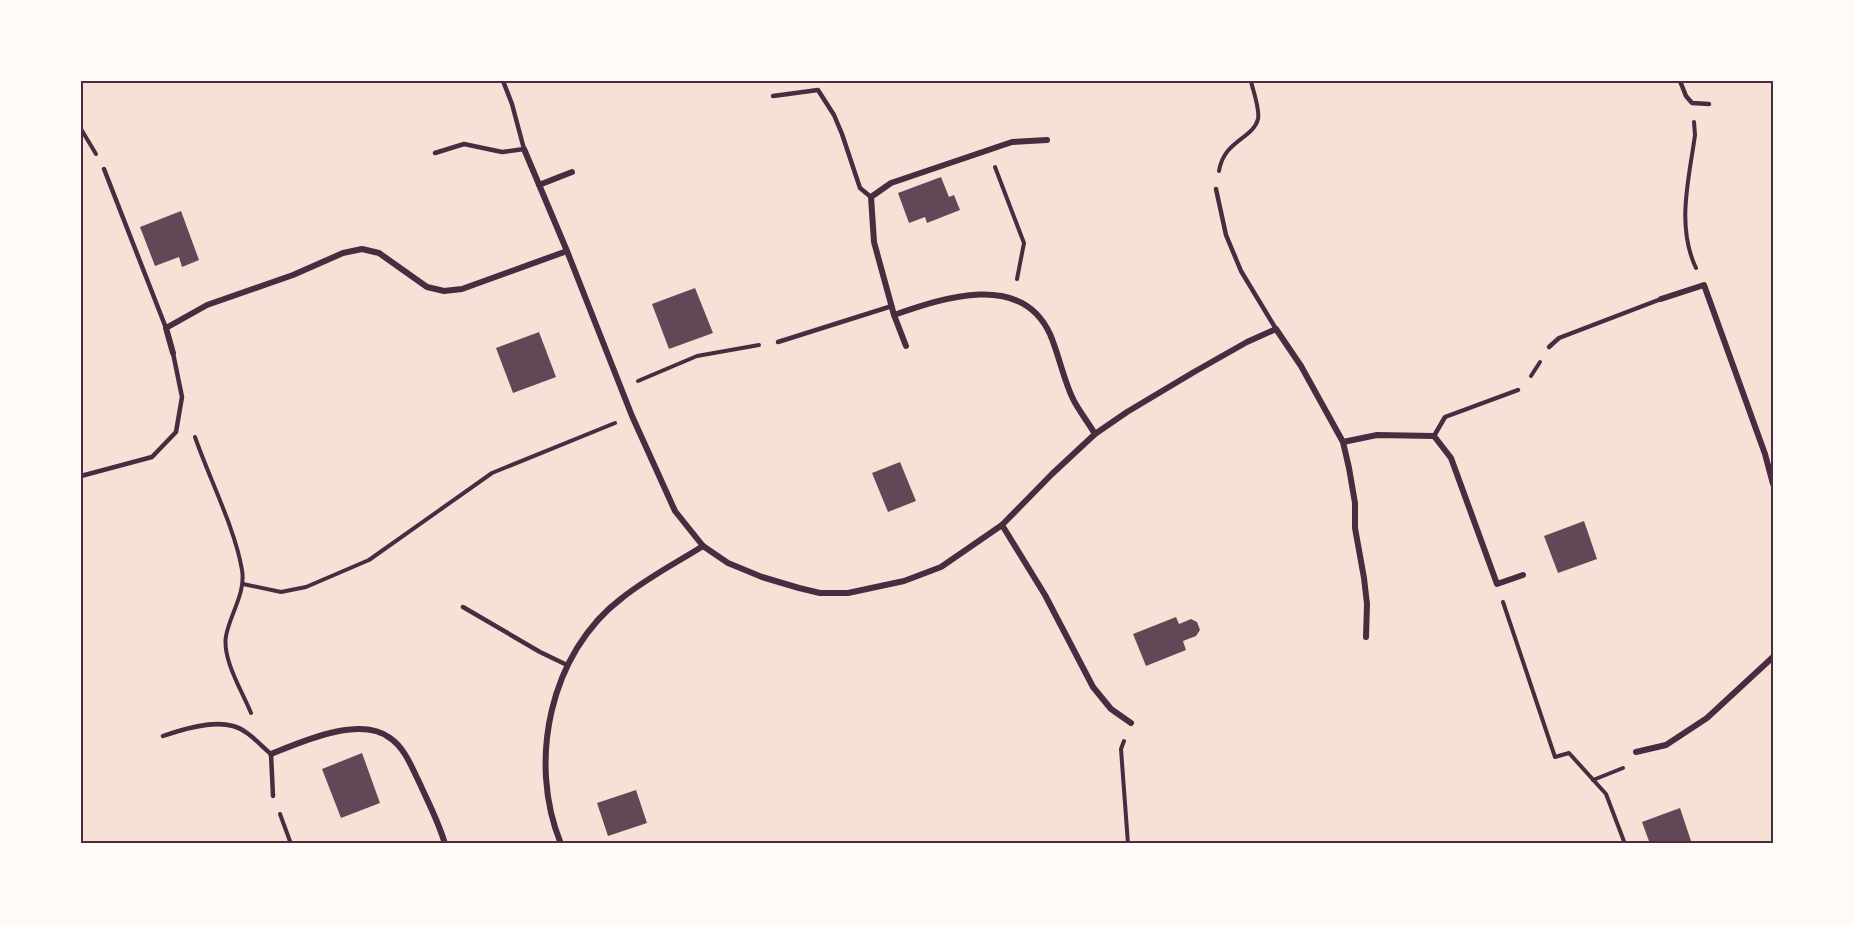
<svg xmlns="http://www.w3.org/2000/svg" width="1854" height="925" font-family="'Open Sans',sans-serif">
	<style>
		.building { fill: #644757 }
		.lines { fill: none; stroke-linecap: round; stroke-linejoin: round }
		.path { stroke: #4a2c40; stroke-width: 4 }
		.service { stroke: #4a2c40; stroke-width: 4.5 }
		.minor { stroke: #4a2c40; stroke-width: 6 }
		.neatline { fill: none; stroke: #4a2c40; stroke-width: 2 }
	</style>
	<rect width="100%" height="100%" fill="#f7e1d7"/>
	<g class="building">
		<path d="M 941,177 L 949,197 L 954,195 L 960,210 L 927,223 L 925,217 L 909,223 L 898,193 Z"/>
		<path d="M 181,211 L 199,260 L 182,267 L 179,257 L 155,266 L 140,227 Z"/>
		<path d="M 695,288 L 713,333 L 669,349 L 652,304 Z"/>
		<path d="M 539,332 L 556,377 L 513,393 L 496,348 Z"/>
		<path d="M 900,462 L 916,501 L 888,512 L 872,473 Z"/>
		<path d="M 1584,521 L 1597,559 L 1558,573 L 1544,536 Z"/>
		<path d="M 1176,617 L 1179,624 L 1191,619 L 1197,622 L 1200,630 L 1196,636 L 1183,641 L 1186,650 L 1146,666 L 1133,634 Z"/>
		<path d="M 362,753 L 380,803 L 341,818 L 322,769 Z"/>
		<path d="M 636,790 L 647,823 L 608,836 L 597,803 Z"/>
		<path d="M 1680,808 L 1692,844 L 1650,844 L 1642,822 Z"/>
	</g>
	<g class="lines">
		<g class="path">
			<path d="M 1694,122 L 1695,135 C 1689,179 1676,226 1696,268"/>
			<path d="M 81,129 L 96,154"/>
			<path d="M 995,167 L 1024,243 L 1017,279"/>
			<path d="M 1219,171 C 1224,140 1253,139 1258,119 C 1260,109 1253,91 1251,81"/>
			<path d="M 1531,376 L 1540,362"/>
			<path d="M 638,381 L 697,356 L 759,345"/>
			<path d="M 195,437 C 209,478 235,528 242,570 C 246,593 230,614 226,636 C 222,659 242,691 251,713"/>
			<path d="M 243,584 L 281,592 L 306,587 L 369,560 L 492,473 L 615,423"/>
			<path d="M 1503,602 L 1555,757 L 1569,753 L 1606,794 L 1625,844"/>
			<path d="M 1124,741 L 1121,749 L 1128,844"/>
			<path d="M 1593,780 L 1623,768"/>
			<path d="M 280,814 L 291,844"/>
		</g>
		<g class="service">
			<path d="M 1680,81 L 1686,96 L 1692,103 L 1709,104"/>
			<path d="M 773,96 L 818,90 L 834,115 L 842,134 L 860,188 L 871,197"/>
			<path d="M 435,153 L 464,144 L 502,152 L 524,149 L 512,104 L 503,81"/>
			<path d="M 104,169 L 166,328"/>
			<path d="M 1216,189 L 1226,235 L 1241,271 L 1276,329"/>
			<path d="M 778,342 L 892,306"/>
			<path d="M 1549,347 L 1559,338 L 1661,299"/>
			<path d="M 1434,436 L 1445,417 L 1518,390"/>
			<path d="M 81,476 L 152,457 L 176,432 L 182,397 L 173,353"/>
			<path d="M 463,607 L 540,652 L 567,665"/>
			<path d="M 163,736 C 183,729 212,720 233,726 C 248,730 260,745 271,754 L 273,796"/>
		</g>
		<g class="minor">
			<path d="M 524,149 L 567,251 L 632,416 L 675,511 L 703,546 L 728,563 L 762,577 L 799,588 L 820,593 L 848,593 L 904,581 L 941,567 L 1002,525 L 1052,474 L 1095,434 L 1127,412 L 1194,372 L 1247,342 L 1276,329 L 1301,366 L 1343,442 L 1349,468 L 1355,503 L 1355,528 L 1364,578 L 1367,604 L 1366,637"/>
			<path d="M 539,185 L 572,172"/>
			<path d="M 1661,299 L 1704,285 L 1765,454 L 1773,484"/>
			<path d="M 894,315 L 874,242 L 871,197 L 891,183 L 1012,142 L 1047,140"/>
			<path d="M 906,346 L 894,315 C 943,298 1021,271 1050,334 C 1059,355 1063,378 1073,399 C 1079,411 1088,422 1095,434"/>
			<path d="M 173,353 L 166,328 L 207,305 L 293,275 L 343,253 L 362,249 L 379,253 L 427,287 L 444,291 L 462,289 L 567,251"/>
			<path d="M 1343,442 L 1377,435 L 1434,436 L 1451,458 L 1497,584 L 1523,575"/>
			<path d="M 1002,525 L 1045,595 L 1093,687 L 1111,709 L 1131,723"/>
			<path d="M 1636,752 L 1666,745 L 1707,718 L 1773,657"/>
			<path d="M 271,754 C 301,742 360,715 390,738 C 405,748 412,768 420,784 C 429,804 439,823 445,844"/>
			<path d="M 561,844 C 527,762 550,652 622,598 C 647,578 676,563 703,546"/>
		</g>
	</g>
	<rect width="1854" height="925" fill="none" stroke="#fffaf5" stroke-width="165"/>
	<rect x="82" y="82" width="1690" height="760" class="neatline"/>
</svg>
